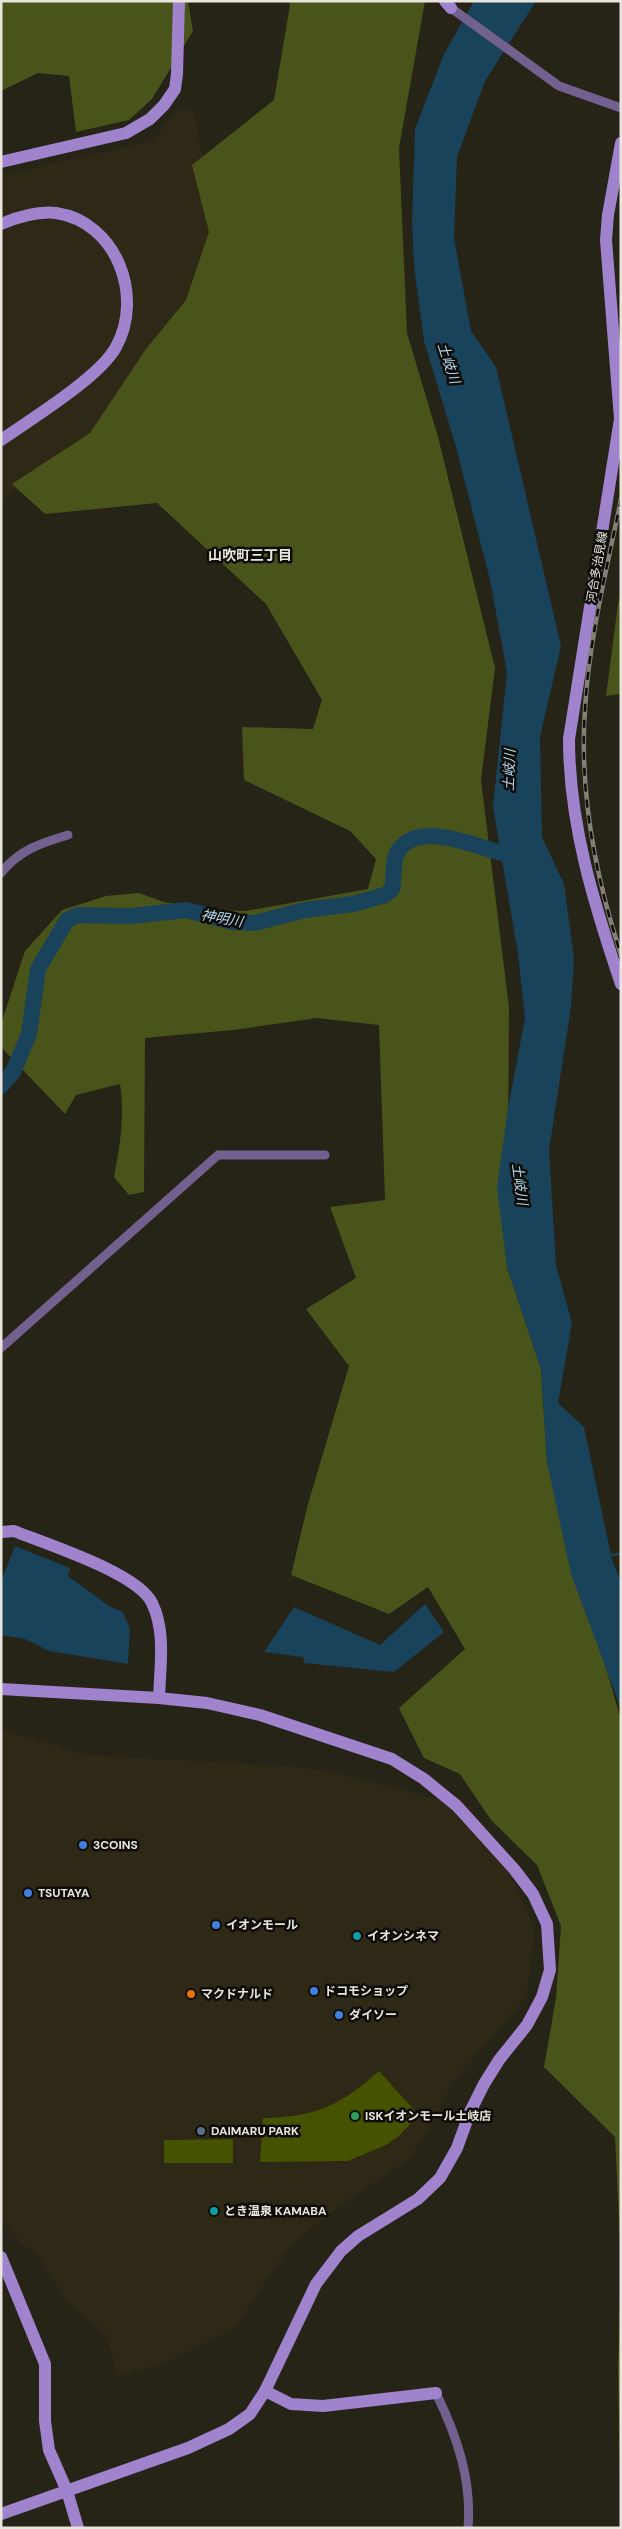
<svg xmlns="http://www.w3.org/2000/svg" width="622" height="2529" font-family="'DM Sans','Noto Sans JP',sans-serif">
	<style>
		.built { fill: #2e2816 }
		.green { fill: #455200 }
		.forest { fill: #49541a }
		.water { fill: #19425b }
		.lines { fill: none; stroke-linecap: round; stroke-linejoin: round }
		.stream { stroke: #19425b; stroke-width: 2.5 }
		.river { stroke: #19425b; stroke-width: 16 }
		.street { stroke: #72618f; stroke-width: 9 }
		.secondary { stroke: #a083cd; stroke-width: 12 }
		.rail-casing { stroke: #838076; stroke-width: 4.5 }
		.rail { stroke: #0e0c07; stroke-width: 2.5; stroke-dasharray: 8; stroke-linecap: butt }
		.shop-dot { fill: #3f7fe0; stroke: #0e0c07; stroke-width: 2 }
		.culture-dot { fill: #0f9aa8; stroke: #0e0c07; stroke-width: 2 }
		.food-dot { fill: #e8710a; stroke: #0e0c07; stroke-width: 2 }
		.leisure-dot { fill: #2e9e5b; stroke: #0e0c07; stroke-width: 2 }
		.service-dot { fill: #5c6f8a; stroke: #0e0c07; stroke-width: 2 }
		.labels { text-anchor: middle; stroke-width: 5; stroke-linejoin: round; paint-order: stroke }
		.street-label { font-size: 12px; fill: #e8e5dd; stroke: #0e0c07 }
		.poi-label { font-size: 12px; font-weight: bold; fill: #e8e5dd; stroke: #0e0c07; text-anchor: start }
		.water-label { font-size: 14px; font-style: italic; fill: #b1d6f0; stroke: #0e0c07 }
		.neighbourhood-label { font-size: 14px; font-weight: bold; fill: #e8e5dd; stroke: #0e0c07 }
	</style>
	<rect width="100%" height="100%" fill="#262317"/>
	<g class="built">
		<path d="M 180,107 L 194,111 L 216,225 L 195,302 L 97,435 L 1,499 L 1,175 L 152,141 Z"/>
		<path d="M 1,1729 L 85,1755 L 290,1766 L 330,1772 L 466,1806 L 491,1831 L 535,1930 L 527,1991 L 524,2000 L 452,2083 L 429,2129 L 410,2158 L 318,2222 L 288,2250 L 234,2329 L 170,2361 L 118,2376 L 107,2336 L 68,2302 L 36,2252 L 20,2243 L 1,2217 Z"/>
	</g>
	<g class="green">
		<path d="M 379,2071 L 415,2111 L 412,2122 L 399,2136 L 386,2145 L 348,2161 L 260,2162 L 263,2118 C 315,2117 340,2106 379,2071 Z"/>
		<path d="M 233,2139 L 233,2163 L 164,2163 L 164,2140 Z"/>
	</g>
	<g class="forest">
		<path d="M 1,1 L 188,1 L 193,31 L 152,99 L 129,120 L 76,132 L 69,76 L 38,73 L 1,91 Z"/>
		<path d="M 288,1 L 425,1 L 399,148 L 407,333 L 438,437 L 495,668 L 481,780 L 509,1008 L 507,1267 L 541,1369 L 547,1462 L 621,1720 L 621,2527 L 618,2369 L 621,2261 L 615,2137 L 544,2067 L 556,1998 L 561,1926 L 537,1865 L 491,1820 L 460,1774 L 424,1758 L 399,1708 L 465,1649 L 428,1587 L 389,1614 L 291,1575 L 308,1504 L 349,1366 L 306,1309 L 356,1278 L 330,1207 L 385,1200 L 379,1025 L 317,1018 L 233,1030 L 145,1038 L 144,1192 L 129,1195 L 114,1177 C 120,1145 125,1116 120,1084 L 76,1095 L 65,1114 L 1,1047 L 1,1024 L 25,951 L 62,910 L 106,896 L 139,893 L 164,902 L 219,910 L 245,911 L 368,889 L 376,859 L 350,831 L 244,780 L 242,727 L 313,729 L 322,700 L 266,604 L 157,503 L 45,514 L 12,484 L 90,433 L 146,349 L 186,300 L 209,232 L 192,165 L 274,100 L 290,5 Z"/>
		<path d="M 621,593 L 621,694 L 606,696 L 618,604 Z"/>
	</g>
	<g class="water">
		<path d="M 474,1 L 536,1 L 485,81 L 457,157 L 454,238 L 471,331 L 496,367 L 561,646 L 540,737 L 542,837 L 564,884 L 574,958 L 571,1007 L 549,1150 L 556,1265 L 572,1323 L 558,1403 L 584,1427 L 612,1560 L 621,1582 L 621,1709 L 571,1574 L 547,1462 L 541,1369 L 507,1267 L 497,1188 L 508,1108 L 525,1018 L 518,954 L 493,807 L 507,672 L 490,580 L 456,447 L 424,341 L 414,266 L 412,222 L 415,129 L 444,54 Z"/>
		<path d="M 15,1546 L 70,1568 L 68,1576 L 109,1606 L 123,1612 L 130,1629 L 128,1664 L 49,1651 L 25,1639 L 1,1635 L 1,1581 Z"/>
		<path d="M 425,1604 L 444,1632 L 394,1672 L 304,1663 L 303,1657 L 264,1652 L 294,1607 L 380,1645 Z"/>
	</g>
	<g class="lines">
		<path class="stream" d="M 610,1555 L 621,1554"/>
		<path class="river" d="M 1,1086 L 13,1072 L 29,1034 L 38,969 L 67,920 L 78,915 L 131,916 L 186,910 L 232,922 L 255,923 L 305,910 L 353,904 L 385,895 L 392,889 C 395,878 392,860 398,851 C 422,816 486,853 516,856"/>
		<g class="street">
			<path d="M 451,8 L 559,86 L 621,108"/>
			<path d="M 1,873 C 19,850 41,843 68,835"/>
			<path d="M 1,1348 L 218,1155 L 325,1155"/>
			<path d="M 436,2393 C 457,2436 472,2480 468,2528"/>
		</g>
		<g class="secondary">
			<path d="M 445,1 L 451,8"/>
			<path d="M 621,143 L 608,215 L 606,240 L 620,419 L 569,739 C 569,824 594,904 621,984"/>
			<path d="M 1,162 L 126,133 L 150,119 L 164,105 L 175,89 L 177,74 L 179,1"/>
			<path d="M 1,224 C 18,217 38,211 56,213 C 117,222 144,297 116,347 C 100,377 30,420 1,440"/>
			<path d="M 1,1689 L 159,1698"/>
			<path d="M 1,2257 L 45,2364 L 45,2421 L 49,2450 L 67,2491 L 78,2528"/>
			<path d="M 265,2391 L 291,2404 L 323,2406 L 436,2393"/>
			<path d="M 1,2514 L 188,2448 L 229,2429 L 250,2414 L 265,2391 L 316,2284 L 341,2251 L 358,2236 L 418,2199 L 440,2178 L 457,2148 L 470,2112 L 484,2084 L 499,2060 L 527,2025 L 542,1997 L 550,1970 L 547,1924 L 533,1894 L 514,1869 L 457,1806 L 424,1779 L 392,1759 L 260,1715 L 207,1703 L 159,1698 C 160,1668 166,1631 152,1603 C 138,1573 46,1544 14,1531 L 2,1532"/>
		</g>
		<defs>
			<path id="rail" d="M 621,499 C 607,569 589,638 585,709 C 579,793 595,875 621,955"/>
		</defs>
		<use href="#rail" class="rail-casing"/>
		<use href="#rail" class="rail"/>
	</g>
	<g class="shop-dot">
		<circle cx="83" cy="1845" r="5"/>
		<circle cx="28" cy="1893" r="5"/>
		<circle cx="216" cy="1925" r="5"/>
		<circle cx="314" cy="1991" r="5"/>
		<circle cx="339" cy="2015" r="5"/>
	</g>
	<g class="culture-dot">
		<circle cx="357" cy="1936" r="5"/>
		<circle cx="214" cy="2211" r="5"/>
	</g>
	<circle class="food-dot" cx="191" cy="1994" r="5"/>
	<circle class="leisure-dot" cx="355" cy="2116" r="5"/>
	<circle class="service-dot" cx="201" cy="2131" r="5"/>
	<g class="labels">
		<g class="street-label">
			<text transform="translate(597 567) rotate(-80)" y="4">河合多治見線</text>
		</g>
		<g class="poi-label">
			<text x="93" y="1849">3COINS</text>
			<text x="38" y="1897">TSUTAYA</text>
			<text x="226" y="1929">イオンモール</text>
			<text x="367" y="1940">イオンシネマ</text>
			<text x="324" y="1995">ドコモショップ</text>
			<text x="201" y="1998">マクドナルド</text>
			<text x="349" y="2019">ダイソー</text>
			<text x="365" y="2120">ISKイオンモール土岐店</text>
			<text x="211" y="2135">DAIMARU PARK</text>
			<text x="224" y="2215">とき温泉 KAMABA</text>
		</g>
		<g class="water-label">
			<text transform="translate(449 363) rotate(72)" y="5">土岐川</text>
			<text transform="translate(509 770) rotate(-88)" y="5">土岐川</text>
			<text transform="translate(222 918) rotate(10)" y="5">神明川</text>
			<text transform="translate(520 1184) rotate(82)" y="5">土岐川</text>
		</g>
		<g class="neighbourhood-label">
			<text x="250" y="560">山吹町三丁目</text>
		</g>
	</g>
	<rect width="622" height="2529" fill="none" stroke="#e8e5dd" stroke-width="5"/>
</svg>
